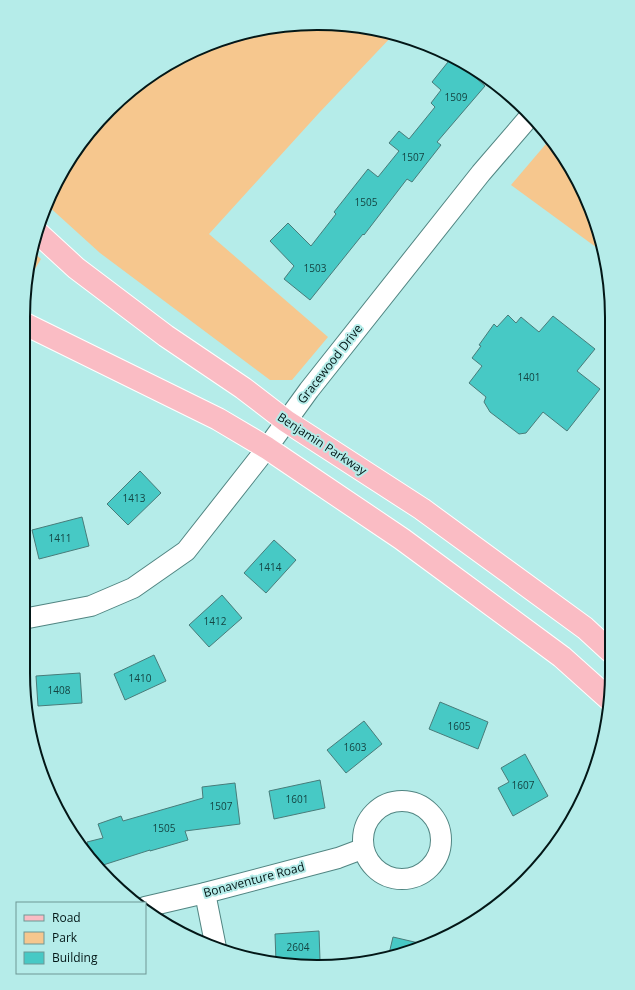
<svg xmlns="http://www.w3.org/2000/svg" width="635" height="990" font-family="'Open Sans',sans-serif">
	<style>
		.green { fill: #f6c78e }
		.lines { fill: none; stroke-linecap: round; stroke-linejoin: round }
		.stream { stroke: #bc8fd6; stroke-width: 6 }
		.building { fill: #47c9c5; stroke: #487c7a }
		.street-casing { stroke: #518582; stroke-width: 22 }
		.primary-casing { stroke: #fff; stroke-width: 24 }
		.street { stroke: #fff; stroke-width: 20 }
		.primary { stroke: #fabcc4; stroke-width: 22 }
		.labels { text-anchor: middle; stroke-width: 4; stroke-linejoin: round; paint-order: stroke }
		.number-label { font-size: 10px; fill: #144442 }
		.street-label { font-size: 12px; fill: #031717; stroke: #b5ece9 }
		.rim { fill: none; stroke: #031717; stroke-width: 2 }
	</style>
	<rect width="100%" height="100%" fill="#b5ece9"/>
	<g class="green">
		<path d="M 298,24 L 356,25 L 394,34 L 319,113 L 209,234 L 328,337 L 292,380 L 270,380 L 100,253 L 46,204 L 96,123 L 138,84 L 187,53 L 241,33 Z"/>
		<path d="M 551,138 L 582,187 L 602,241 L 604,253 L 511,185 Z"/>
		<path d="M 33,252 L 41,259 L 26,284 L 26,279 Z"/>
	</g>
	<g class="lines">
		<path class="stream" d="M 214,43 L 225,43 L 250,35 L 256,31"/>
	</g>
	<g class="building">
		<path d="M 452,57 L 485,86 L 437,142 L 441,145 L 412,182 L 407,179 L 364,235 L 363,234 L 310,300 L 284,279 L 294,266 L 270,241 L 288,223 L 311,246 L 336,214 L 334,212 L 368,169 L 378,177 L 399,151 L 389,143 L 399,131 L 409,139 L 435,107 L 431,103 L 441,90 L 432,82 Z"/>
		<path d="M 508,315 L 516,323 L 521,317 L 539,332 L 553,316 L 595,349 L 577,371 L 600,389 L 567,431 L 543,412 L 526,433 L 519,434 L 490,412 L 484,402 L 486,397 L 469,383 L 482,366 L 472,358 L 481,346 L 479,345 L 494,324 L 497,327 Z"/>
		<path d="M 140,471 L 161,493 L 128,525 L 107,504 Z"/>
		<path d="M 82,517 L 89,546 L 39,559 L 32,530 Z"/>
		<path d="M 274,540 L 296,560 L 266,593 L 244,573 Z"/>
		<path d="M 222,595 L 242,618 L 209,647 L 189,625 Z"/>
		<path d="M 154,655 L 166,681 L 125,700 L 114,674 Z"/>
		<path d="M 80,673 L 82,703 L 38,706 L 36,676 Z"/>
		<path d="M 440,702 L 488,722 L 478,749 L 429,729 Z"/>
		<path d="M 364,721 L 382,744 L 346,773 L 327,750 Z"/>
		<path d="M 525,754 L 548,796 L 513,816 L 498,788 L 509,782 L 501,768 Z"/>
		<path d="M 320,780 L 325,808 L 274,819 L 269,791 Z"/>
		<path d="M 235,783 L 240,824 L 185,831 L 188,840 L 150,851 L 150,850 L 100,866 L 91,856 L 87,842 L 103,838 L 98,824 L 121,816 L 123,821 L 203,798 L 202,787 Z"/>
		<path d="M 319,931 L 320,960 L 306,961 L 307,966 L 298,966 L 276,962 L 275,934 Z"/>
		<path d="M 393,937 L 423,944 L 394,957 L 388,958 Z"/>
	</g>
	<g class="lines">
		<defs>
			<g id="street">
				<path d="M 23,619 L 91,606 L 133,588 L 186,551 L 267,448 L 309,390 L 481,173 L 530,116"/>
				<circle cx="402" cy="840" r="39"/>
				<path d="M 205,893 L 216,948"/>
				<path d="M 145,907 L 205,893 L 338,858 L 362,849"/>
			</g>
			<g id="primary">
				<path d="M 38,233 L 76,268 L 166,336 L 243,388 L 286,421 L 422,509 L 585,628 L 610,651"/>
				<path d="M 25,324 L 218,419 L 267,448 L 402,539 L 562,657 L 610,700"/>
			</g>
		</defs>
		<use href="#street" class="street-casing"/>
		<use href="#primary" class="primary-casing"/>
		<use href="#street" class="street"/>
		<use href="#primary" class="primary"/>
	</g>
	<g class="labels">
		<g class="number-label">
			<text x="456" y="101">1509</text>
			<text x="413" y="161">1507</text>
			<text x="366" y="206">1505</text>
			<text x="315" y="272">1503</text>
			<text x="529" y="381">1401</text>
			<text x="134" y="502">1413</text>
			<text x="60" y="542">1411</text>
			<text x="270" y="571">1414</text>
			<text x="215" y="625">1412</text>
			<text x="140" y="682">1410</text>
			<text x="59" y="694">1408</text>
			<text x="459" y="730">1605</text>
			<text x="355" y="751">1603</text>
			<text x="523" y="789">1607</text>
			<text x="297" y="803">1601</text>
			<text x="221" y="810">1507</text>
			<text x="164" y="832">1505</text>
			<text x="298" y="951">2604</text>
		</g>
		<g class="street-label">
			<text transform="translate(330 364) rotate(-52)" y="4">Gracewood Drive</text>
			<text transform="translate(322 444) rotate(33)" y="4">Benjamin Parkway</text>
			<text transform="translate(254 880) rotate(-15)" y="4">Bonaventure Road</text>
		</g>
	</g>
	<path d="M0 0H635V990H0ZM317 30H318A287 287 0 0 1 605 317V673A287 287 0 0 1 318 960H317A287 287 0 0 1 30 673V317A287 287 0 0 1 317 30Z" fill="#b5ece9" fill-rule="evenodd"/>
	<path class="rim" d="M317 30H318A287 287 0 0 1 605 317V673A287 287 0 0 1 318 960H317A287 287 0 0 1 30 673V317A287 287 0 0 1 317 30Z"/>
	<rect x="16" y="902" width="130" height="72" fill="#b5ece9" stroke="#6e9795"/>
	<rect x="24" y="915" width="20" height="6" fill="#fabcc4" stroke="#6e9795"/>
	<text x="52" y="922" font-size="12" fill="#031717">Road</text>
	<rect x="24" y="932" width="20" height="12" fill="#f6c78e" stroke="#6e9795"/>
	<text x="52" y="942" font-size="12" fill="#031717">Park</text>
	<rect x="24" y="952" width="20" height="12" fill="#47c9c5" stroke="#6e9795"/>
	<text x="52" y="962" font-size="12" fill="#031717">Building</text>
</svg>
